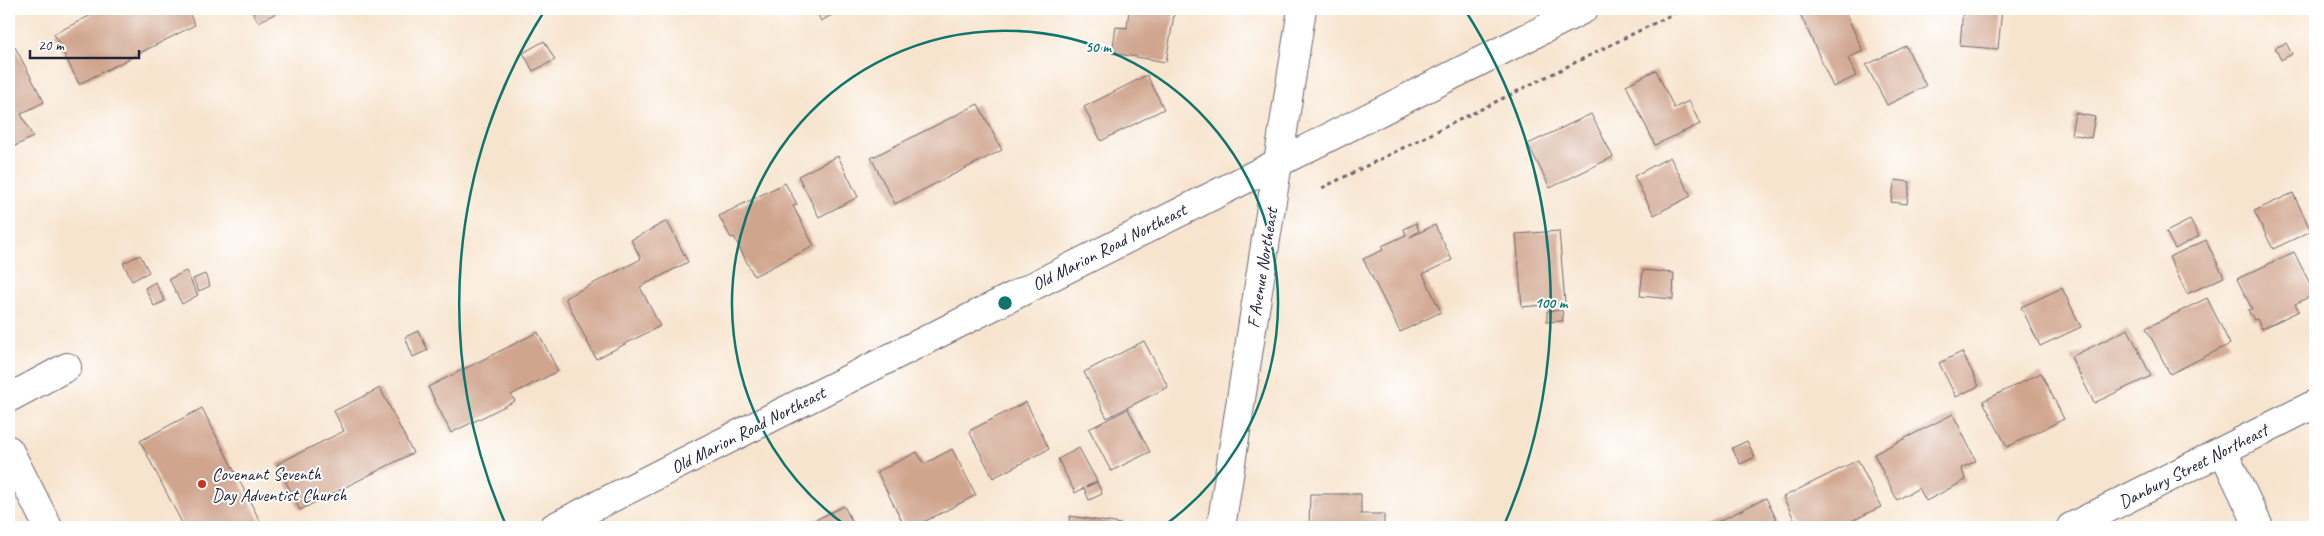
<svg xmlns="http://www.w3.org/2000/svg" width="2324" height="536" font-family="Caveat,sans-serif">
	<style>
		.building { fill: #d0a58e }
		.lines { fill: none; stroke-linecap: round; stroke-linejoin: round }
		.minor-casing { stroke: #6d666e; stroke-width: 30 }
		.major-casing { stroke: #6d666e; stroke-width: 30 }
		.path { stroke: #6d666e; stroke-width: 3; stroke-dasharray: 4 4; stroke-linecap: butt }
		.minor { stroke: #fff; stroke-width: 28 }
		.major { stroke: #fff; stroke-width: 28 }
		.ring { fill: none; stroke: #0f766e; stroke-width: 2.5 }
		.poi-dot { fill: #c8321e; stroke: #fff; stroke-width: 2 }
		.labels { text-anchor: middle; stroke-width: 4; stroke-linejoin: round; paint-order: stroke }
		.street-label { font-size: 18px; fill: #22223b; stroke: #fff }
		.poi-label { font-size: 18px; fill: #22223b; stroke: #fff; text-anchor: start }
		.centre { fill: #0f766e; stroke: #fff; stroke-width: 2.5 }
		.ring-label { font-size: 15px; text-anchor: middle; font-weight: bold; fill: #0f766e; stroke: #fff; stroke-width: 4; stroke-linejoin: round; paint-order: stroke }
	</style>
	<rect width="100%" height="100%" fill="#fff"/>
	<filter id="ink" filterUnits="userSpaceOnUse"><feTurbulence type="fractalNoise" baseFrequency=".02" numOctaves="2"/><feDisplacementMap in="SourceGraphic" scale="10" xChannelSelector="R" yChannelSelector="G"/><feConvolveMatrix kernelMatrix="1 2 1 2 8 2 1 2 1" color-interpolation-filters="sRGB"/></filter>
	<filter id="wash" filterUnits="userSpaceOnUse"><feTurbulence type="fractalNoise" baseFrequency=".0096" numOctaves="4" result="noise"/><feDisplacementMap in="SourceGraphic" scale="20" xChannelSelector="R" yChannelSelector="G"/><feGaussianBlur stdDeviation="1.12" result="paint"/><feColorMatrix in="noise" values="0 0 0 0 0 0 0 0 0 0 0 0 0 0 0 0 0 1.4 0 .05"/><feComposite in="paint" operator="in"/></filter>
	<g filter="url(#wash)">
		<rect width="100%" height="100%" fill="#f7e4ce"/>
		<g id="blocks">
			<g class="building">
				<path d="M 103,9 L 187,9 L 195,25 L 79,84 L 54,34 Z"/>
				<path d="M 251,9 L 285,9 L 258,22 Z"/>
				<path d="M 815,9 L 838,9 L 839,11 L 821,21 Z"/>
				<path d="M 1129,9 L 1175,9 L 1166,62 L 1112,53 L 1116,27 L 1127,28 Z"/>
				<path d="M 1804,9 L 1844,9 L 1863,51 L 1848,58 L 1856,76 L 1833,87 L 1799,11 Z"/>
				<path d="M 1963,9 L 2002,9 L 1998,49 L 1960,46 Z"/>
				<path d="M 544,41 L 555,60 L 533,71 L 523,53 Z"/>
				<path d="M 2286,43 L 2292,54 L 2281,60 L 2275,48 Z"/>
				<path d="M 1906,46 L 1926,86 L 1887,105 L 1866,65 Z"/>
				<path d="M 15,47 L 44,102 L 21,114 L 33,137 L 9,149 L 9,50 Z"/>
				<path d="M 1656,70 L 1674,108 L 1689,101 L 1700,124 L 1655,145 L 1626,85 Z"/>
				<path d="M 1147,75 L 1164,109 L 1101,141 L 1084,107 Z"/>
				<path d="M 978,104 L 1002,150 L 895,204 L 871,158 Z"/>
				<path d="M 2075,113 L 2095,117 L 2091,138 L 2071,134 Z"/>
				<path d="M 1591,114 L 1613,157 L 1550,188 L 1528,144 Z"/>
				<path d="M 838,156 L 858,197 L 819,217 L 798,176 Z"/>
				<path d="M 1670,157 L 1691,196 L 1654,215 L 1634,176 Z"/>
				<path d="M 1895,180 L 1910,182 L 1907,204 L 1891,202 Z"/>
				<path d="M 785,183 L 797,204 L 793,206 L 814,246 L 754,276 L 734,237 L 731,238 L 719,216 Z"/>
				<path d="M 2293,193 L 2311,231 L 2273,249 L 2254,211 Z"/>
				<path d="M 2190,220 L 2199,236 L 2175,249 L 2166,232 Z"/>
				<path d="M 667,221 L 688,262 L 640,287 L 660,326 L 596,359 L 565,298 L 641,259 L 631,240 Z"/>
				<path d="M 1416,223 L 1419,231 L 1410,237 L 1435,225 L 1452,260 L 1423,274 L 1441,312 L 1400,332 L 1363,259 L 1383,250 L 1382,246 L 1406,235 L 1404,229 Z"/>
				<path d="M 1559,231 L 1565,303 L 1522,307 L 1516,234 Z"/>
				<path d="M 2206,240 L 2224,277 L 2187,294 L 2169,257 Z"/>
				<path d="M 2294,252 L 2315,294 L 2295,304 L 2299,311 L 2262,329 L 2257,319 L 2254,320 L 2248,310 L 2252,309 L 2237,279 Z"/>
				<path d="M 140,255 L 149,272 L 132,281 L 123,263 Z"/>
				<path d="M 1643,270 L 1674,273 L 1673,299 L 1640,296 Z"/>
				<path d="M 186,271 L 198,295 L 182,304 L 169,279 Z"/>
				<path d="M 205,274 L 210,286 L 199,291 L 193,279 Z"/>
				<path d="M 155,282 L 165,301 L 154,306 L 145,288 Z"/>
				<path d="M 2062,288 L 2081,327 L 2040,346 L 2021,307 Z"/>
				<path d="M 2207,298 L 2230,344 L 2170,374 L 2146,328 Z"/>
				<path d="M 1562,310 L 1563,321 L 1547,322 L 1547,311 Z"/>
				<path d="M 2128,329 L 2151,376 L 2094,403 L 2071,357 Z"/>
				<path d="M 418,331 L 428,350 L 413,357 L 405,337 Z"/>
				<path d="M 538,332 L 558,371 L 511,395 L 515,401 L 451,433 L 428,387 Z"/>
				<path d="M 1144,341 L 1168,387 L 1107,418 L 1084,372 Z"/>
				<path d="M 1962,352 L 1979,386 L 1956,397 L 1939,363 Z"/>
				<path d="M 2041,373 L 2064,419 L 2007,447 L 1983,401 Z"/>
				<path d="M 380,388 L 413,453 L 300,510 L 277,464 L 344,431 L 334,411 Z"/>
				<path d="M 1026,402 L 1049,449 L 993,478 L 969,431 Z"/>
				<path d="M 202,408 L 263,527 L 184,527 L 140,441 Z"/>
				<path d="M 1128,409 L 1150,452 L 1111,471 L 1089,429 Z"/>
				<path d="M 1953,414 L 1976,461 L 1961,468 L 1966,480 L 1926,501 L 1919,488 L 1897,500 L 1874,454 Z"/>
				<path d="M 1747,441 L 1755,457 L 1740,464 L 1732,448 Z"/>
				<path d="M 1079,448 L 1097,481 L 1086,487 L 1097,482 L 1102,494 L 1089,500 L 1084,488 L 1075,493 L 1058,459 Z"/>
				<path d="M 952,449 L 976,495 L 914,527 L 905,527 L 877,472 L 917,452 L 924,464 Z"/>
				<path d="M 1858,460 L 1881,507 L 1839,527 L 1798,527 L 1783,497 Z"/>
				<path d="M 1310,494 L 1361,494 L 1361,514 L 1384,514 L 1384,527 L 1309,527 Z"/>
				<path d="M 1766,498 L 1780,527 L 1707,527 Z"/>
				<path d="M 844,506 L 855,527 L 801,527 Z"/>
				<path d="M 1070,516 L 1121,524 L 1120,527 L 1068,527 Z"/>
			</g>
		</g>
	</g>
	<g filter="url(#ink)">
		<use href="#blocks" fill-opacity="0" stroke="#6d666e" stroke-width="1"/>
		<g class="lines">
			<defs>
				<g id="minor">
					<path d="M 9,398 L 67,367"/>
					<path d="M 9,450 L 48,527"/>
					<path d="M 2223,451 L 2259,527"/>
					<path d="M 1221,527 L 1302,9"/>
					<path d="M 2071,527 L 2315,404"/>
				</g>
				<path id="major" d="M 554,527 L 1584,9"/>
			</defs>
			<use href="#minor" class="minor-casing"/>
			<use href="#major" class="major-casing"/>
			<path class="path" d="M 1322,188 L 1683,9"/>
			<use href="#minor" class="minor"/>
			<use href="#major" class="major"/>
		</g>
	</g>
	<g class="ring">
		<path d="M848 527A273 273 0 1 1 1162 527"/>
		<path d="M506 525A546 546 0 0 1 545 10M1465 10A546 546 0 0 1 1504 525"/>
	</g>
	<circle class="poi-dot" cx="202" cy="484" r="5"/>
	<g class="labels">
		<g class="street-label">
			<text transform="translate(1109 247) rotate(-27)" y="6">Old Marion Road Northeast</text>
			<text transform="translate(1262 268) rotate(-81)" y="6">F Avenue Northeast</text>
			<text transform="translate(748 430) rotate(-27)" y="6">Old Marion Road Northeast</text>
			<text transform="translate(2193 466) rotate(-27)" y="6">Danbury Street Northeast</text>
		</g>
		<g class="poi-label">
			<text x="212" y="480">Covenant Seventh<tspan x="212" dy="21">Day Adventist Church</tspan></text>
		</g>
	</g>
	<circle cx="1005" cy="303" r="8" class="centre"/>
	<g class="ring-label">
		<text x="1098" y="52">50 m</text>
		<text x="1551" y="308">100 m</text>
	</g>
	<rect width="2324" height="536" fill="none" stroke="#fff" stroke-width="30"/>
	<path d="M30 50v8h109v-8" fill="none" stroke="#22223b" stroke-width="2.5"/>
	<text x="38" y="50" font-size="15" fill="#22223b" stroke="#ffffff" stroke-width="4" paint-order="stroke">20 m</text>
</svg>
